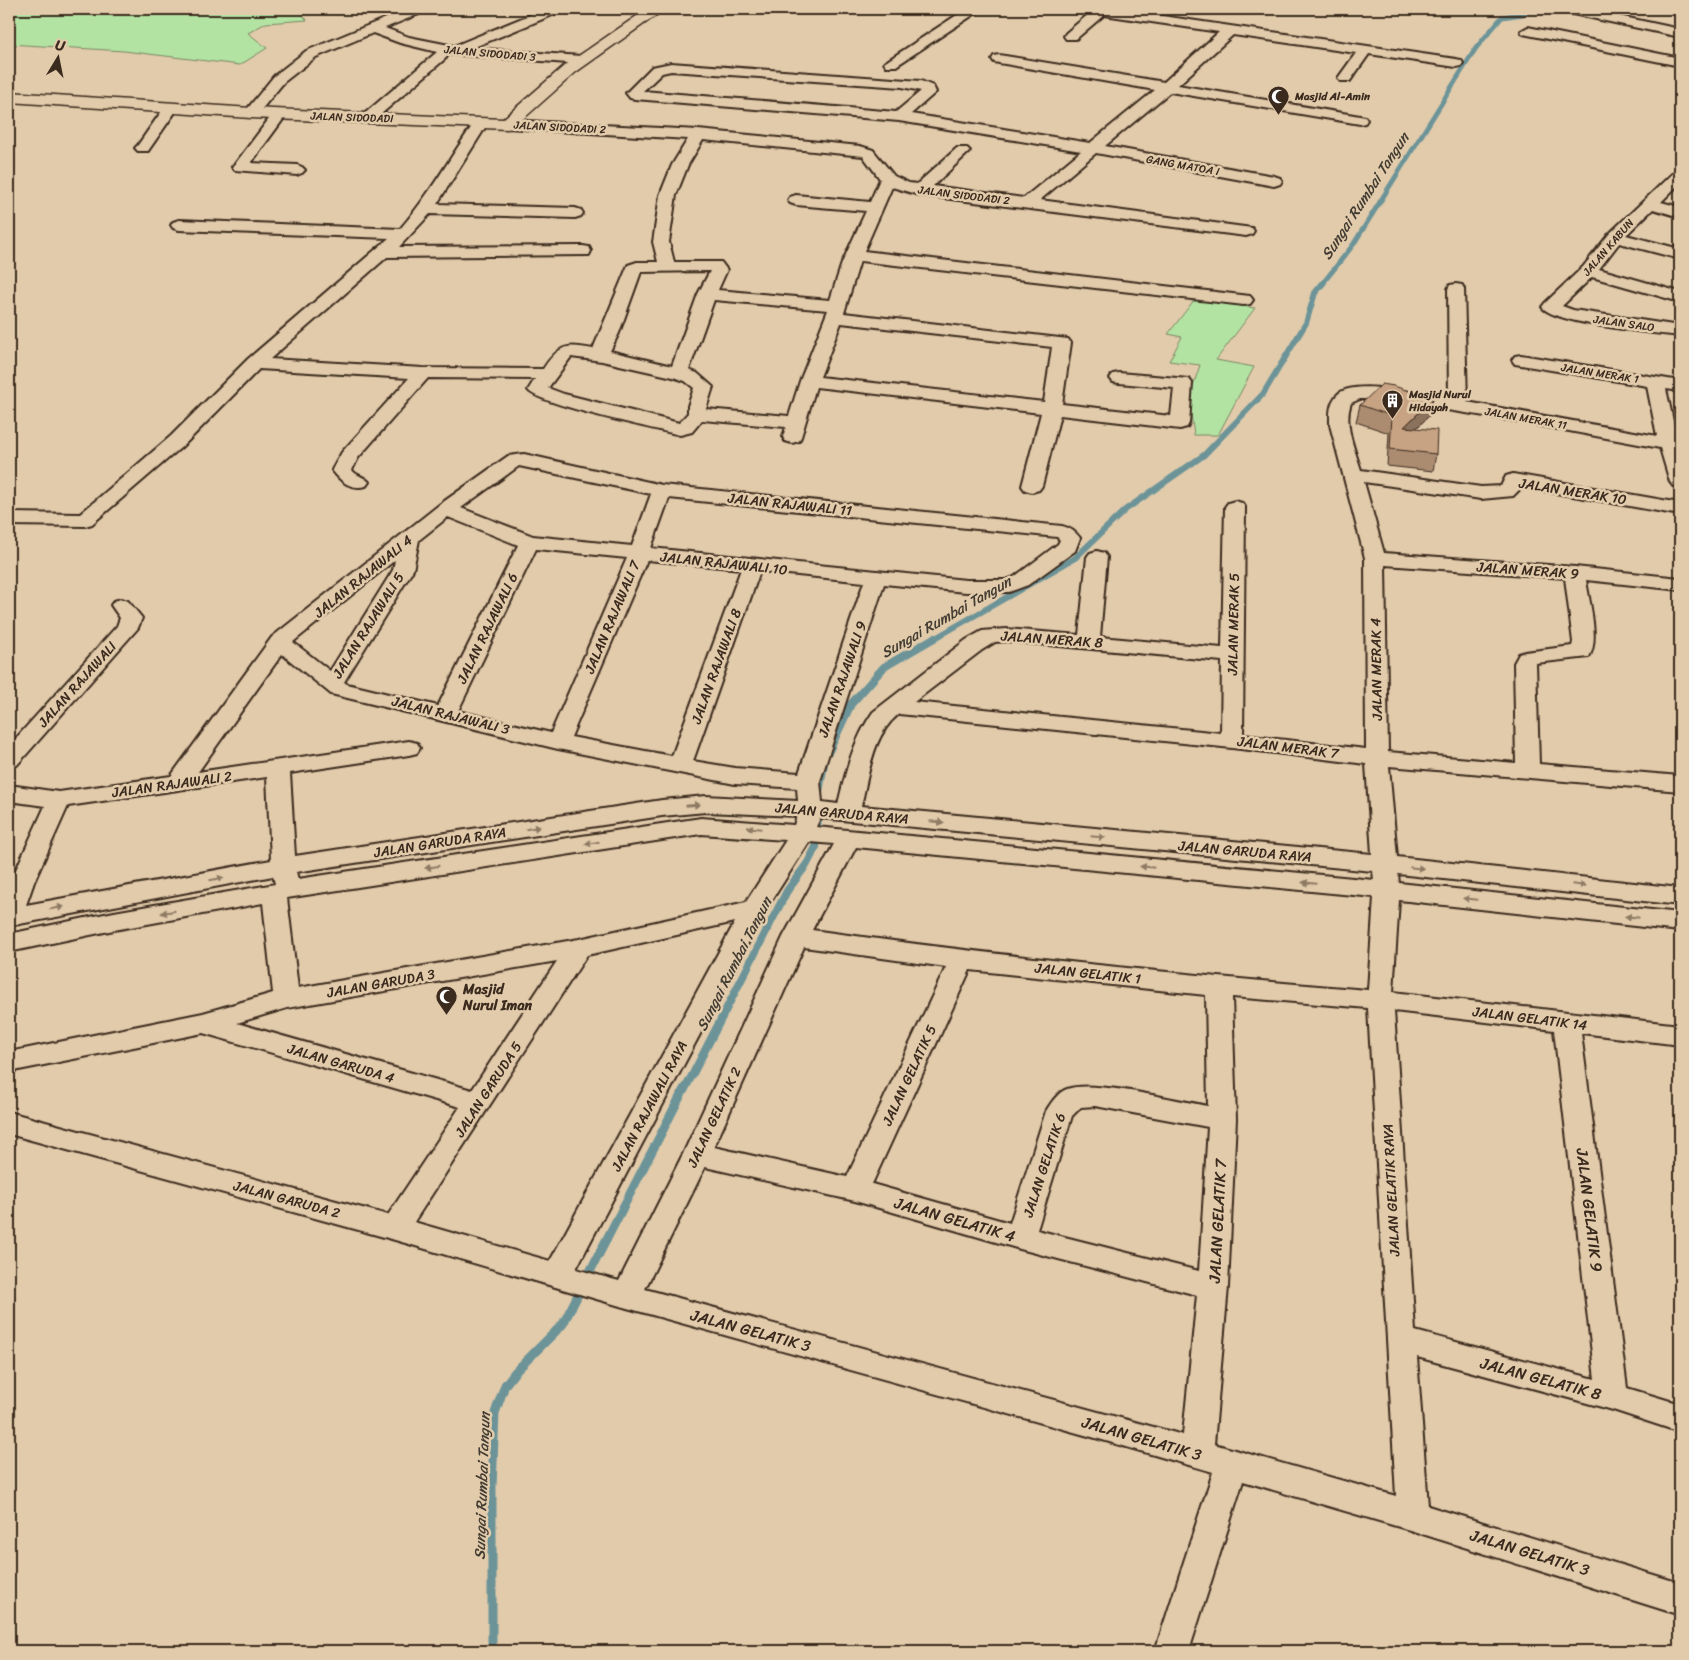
<svg xmlns="http://www.w3.org/2000/svg" width="1689" height="1660" font-family="Sriracha,sans-serif">
	<style>
		.green { fill: #b3e3a3; stroke: #778660 }
		.lines { fill: none; stroke-linecap: round; stroke-linejoin: round }
		.stream-far3 { stroke: #6c9498; stroke-width: 5 }
		.stream-far2 { stroke: #6c9498; stroke-width: 6 }
		.stream-far1 { stroke: #6c9498; stroke-width: 8 }
		.stream { stroke: #6c9498; stroke-width: 9 }
		.minor-casing { stroke: #3b2a1e; stroke-width: 4 }
		.tertiary-casing { stroke: #3b2a1e; stroke-width: 3 }
		.minor { fill: #e2cbab; fill-rule: evenodd }
		.tertiary { fill: #e2cbab; fill-rule: evenodd }
		.wall { fill: #ab8c71; stroke: #3b2a1e }
		.shaded-wall { fill: #8b725c; stroke: #3b2a1e }
		.building { fill: #c7a383; stroke: #3b2a1e }
		.oneway { fill: #8e7a64 }
		.labels { text-anchor: middle; stroke-width: 5; stroke-linejoin: round; paint-order: stroke }
		.far-street-label { font-size: 11px; fill: #3b2a1e; stroke: #e2cbab }
		.far-poi-label { font-size: 11px; font-weight: bold; fill: #3b2a1e; stroke: #e2cbab; text-anchor: start }
		.street-label { font-size: 14px; fill: #3b2a1e; stroke: #e2cbab }
		.poi-label { font-size: 14px; font-weight: bold; fill: #3b2a1e; stroke: #e2cbab; text-anchor: start }
		.water-label { font-size: 15px; font-style: italic; fill: #433c32; stroke: #e2cbab }
		.near-street-label { font-size: 16px; fill: #3b2a1e; stroke: #e2cbab }
	</style>
	<rect width="100%" height="100%" fill="#e2cbab"/>
	<filter id="ink" filterUnits="userSpaceOnUse"><feTurbulence type="fractalNoise" baseFrequency=".02" numOctaves="2"/><feDisplacementMap in="SourceGraphic" scale="10" xChannelSelector="R" yChannelSelector="G"/><feConvolveMatrix kernelMatrix="1 2 1 2 8 2 1 2 1" color-interpolation-filters="sRGB"/></filter>
	<g filter="url(#ink)">
		<g class="green">
			<path d="M 9,9 L 316,9 L 301,13 L 307,20 L 266,23 L 248,33 L 267,48 L 240,65 L 124,51 L 9,44 Z"/>
			<path d="M 1195,299 L 1255,308 L 1216,360 L 1254,367 L 1218,435 L 1194,435 L 1189,399 L 1200,365 L 1169,361 L 1182,337 L 1168,334 Z"/>
		</g>
		<g class="lines">
			<path class="stream-far3" d="M 1323,283 L 1353,245 L 1476,48 L 1502,17 L 1523,14 L 1530,9"/>
			<path class="stream-far2" d="M 932,640 L 1075,558 L 1125,510 L 1204,455 L 1263,394 L 1306,323 L 1315,293 L 1324,282"/>
			<g class="stream-far1">
				<path d="M 829,751 L 851,704 L 884,667 L 934,638"/>
				<path d="M 819,792 L 824,764"/>
				<path d="M 684,1091 L 787,891 L 807,864 L 816,847 L 818,816"/>
			</g>
			<path class="stream" d="M 492,1651 L 492,1487 L 495,1413 L 505,1385 L 515,1372 L 563,1324 L 684,1089"/>
			<defs>
				<g id="minor">
					<path d="M 408,9 L 426,9 L 424,12 L 385,28 L 409,37 L 454,46 L 544,9 L 562,9 L 560,12 L 472,48 L 581,56 L 586,57 L 588,60 L 586,63 L 581,64 L 448,54 L 446,58 L 373,121 L 363,121 L 361,118 L 363,115 L 437,52 L 400,43 L 373,33 L 316,57 L 284,82 L 256,116 L 246,116 L 244,113 L 274,76 L 306,51 Z"/>
					<path d="M 966,9 L 982,9 L 896,66 L 886,66 L 884,63 Z"/>
					<path d="M 1082,9 L 1115,9 L 1456,59 L 1461,60 L 1463,63 L 1461,66 L 1456,67 L 1369,54 L 1350,81 L 1340,81 L 1338,78 L 1356,53 L 1233,35 L 1178,85 L 1360,116 L 1365,117 L 1367,120 L 1365,123 L 1360,124 L 1170,92 L 1105,146 L 1274,176 L 1280,178 L 1282,181 L 1280,184 L 1274,186 L 1096,153 L 1040,200 L 1252,228 L 1254,231 L 1252,234 L 1246,236 L 919,195 L 892,187 L 864,251 L 1250,296 L 1253,300 L 1250,304 L 1244,305 L 860,261 L 844,313 L 1068,339 L 1071,343 L 1062,404 L 1171,416 L 1174,388 L 1119,383 L 1113,382 L 1110,378 L 1113,374 L 1119,373 L 1189,379 L 1192,383 L 1189,423 L 1187,427 L 1180,429 L 1060,415 L 1042,486 L 1039,490 L 1032,492 L 1025,490 L 1022,486 L 1041,413 L 816,387 L 801,437 L 799,441 L 792,443 L 785,441 L 783,437 L 786,427 L 702,420 L 692,432 L 680,435 C 657,429 537,404 528,390 L 535,379 L 428,378 L 358,458 L 352,470 C 356,476 364,476 369,482 L 366,486 C 351,490 341,482 332,470 L 342,452 L 409,378 L 259,369 L 185,444 L 92,524 L 85,526 L 9,525 L 9,513 L 80,514 L 171,436 L 248,359 L 389,238 L 179,230 L 173,228 L 171,225 L 173,222 L 179,220 L 400,229 C 429,196 451,156 476,120 L 486,120 L 488,123 L 437,204 L 575,208 L 581,210 L 583,213 L 581,216 L 575,218 L 430,214 L 399,247 L 583,246 L 589,247 L 591,251 L 589,255 L 387,257 L 270,359 L 423,368 L 543,369 C 559,345 566,344 593,349 L 628,265 L 637,262 L 658,262 L 653,242 L 660,195 L 672,165 L 688,139 L 507,128 L 502,127 L 500,124 L 502,121 L 507,120 L 698,130 L 860,146 L 873,150 L 894,176 L 909,183 L 917,184 L 957,148 L 967,148 L 970,151 L 967,154 L 933,186 L 1024,198 L 1081,151 L 899,121 L 635,99 L 630,98 L 626,93 L 652,67 L 671,63 L 921,81 L 933,86 L 936,92 L 911,114 L 1090,143 L 1155,90 L 999,63 L 994,62 L 992,59 L 994,56 L 999,55 L 1164,82 L 1219,32 L 1104,15 L 1076,39 L 1066,39 L 1064,36 L 1066,33 L 1090,13 L 1084,12 ZM 671,71 L 902,87 L 921,91 L 896,112 L 643,91 L 662,73 ZM 703,140 L 863,156 L 880,179 L 870,202 L 796,195 L 790,197 L 788,200 L 790,203 L 796,205 L 866,211 L 842,263 L 830,300 L 718,290 L 727,270 L 721,262 L 674,262 L 669,242 L 676,195 L 688,165 ZM 710,271 L 698,294 L 672,366 L 610,351 L 619,333 L 641,272 ZM 714,300 L 828,310 L 800,381 L 789,416 L 706,409 L 713,387 L 697,373 L 689,370 ZM 841,323 L 1052,347 L 1044,402 L 820,377 ZM 571,357 L 602,361 L 673,377 L 685,381 L 694,388 L 688,406 L 688,413 L 679,423 L 564,394 L 548,388 Z"/>
					<path d="M 1561,9 L 1586,9 L 1680,29 L 1680,37 L 1568,13 Z"/>
					<path d="M 1528,27 L 1680,58 L 1680,66 L 1523,34 L 1521,31 Z"/>
					<path d="M 171,104 L 176,105 L 178,108 L 148,151 L 138,151 L 135,148 L 138,145 L 166,105 Z"/>
					<path d="M 280,110 L 285,111 L 287,114 L 251,163 L 297,165 L 302,167 L 305,170 L 302,173 L 297,175 L 235,170 L 232,167 L 235,164 L 275,111 Z"/>
					<path d="M 1680,170 L 1680,183 L 1661,202 L 1680,207 L 1680,217 L 1653,209 L 1626,235 L 1680,249 L 1680,259 L 1619,243 L 1599,269 L 1680,292 L 1680,302 L 1592,277 L 1562,306 L 1573,310 L 1680,326 L 1680,336 C 1656,333 1554,324 1542,307 L 1545,303 L 1583,267 L 1609,234 L 1674,172 Z"/>
					<path d="M 1456,284 L 1462,285 L 1464,289 L 1467,402 L 1657,436 L 1647,386 L 1515,364 L 1512,360 L 1515,356 L 1521,355 L 1680,381 L 1680,391 L 1666,389 L 1680,453 L 1680,488 L 1673,486 L 1670,482 L 1660,448 L 1516,421 L 1378,399 L 1360,399 L 1351,403 C 1343,424 1355,450 1361,470 L 1481,487 L 1501,486 L 1506,476 L 1513,474 L 1680,503 L 1680,515 L 1522,487 L 1513,496 L 1481,499 L 1364,482 L 1384,553 L 1575,567 L 1680,578 L 1680,590 L 1586,580 C 1589,601 1600,640 1589,657 L 1536,663 L 1539,764 L 1680,776 L 1680,791 L 1389,766 L 1397,857 L 1680,888 L 1680,905 L 1398,874 L 1399,883 L 1680,913 L 1680,931 L 1399,900 L 1393,992 L 1680,1025 L 1680,1045 L 1581,1033 L 1627,1388 L 1680,1404 L 1680,1432 L 1613,1410 L 1417,1357 L 1428,1506 L 1680,1583 L 1680,1615 L 1413,1531 L 1243,1481 L 1189,1651 L 1155,1651 L 1213,1472 L 1092,1437 L 627,1308 L 395,1240 L 9,1134 L 9,1112 L 388,1215 L 460,1107 L 203,1033 L 9,1072 L 9,1052 L 203,1013 L 273,993 L 263,903 L 114,930 L 9,952 L 9,934 L 114,912 L 275,884 L 273,876 L 9,926 L 9,885 L 45,806 L 9,801 L 9,785 L 59,792 L 171,776 L 272,637 L 439,505 L 508,456 L 524,454 L 662,485 L 1062,526 C 1070,528 1075,531 1080,538 L 1075,551 L 1028,585 L 1009,592 L 966,592 L 884,584 L 820,781 L 822,802 L 838,804 C 846,771 853,741 873,712 L 966,640 L 982,631 L 1006,629 L 1079,635 L 1087,557 L 1090,553 L 1097,551 L 1104,553 L 1107,557 L 1100,637 L 1222,648 L 1225,507 L 1228,503 L 1235,501 L 1242,503 L 1245,507 L 1243,735 L 1366,749 L 1365,558 L 1330,425 C 1330,414 1329,404 1337,395 C 1354,377 1426,396 1449,399 L 1448,289 L 1450,285 ZM 519,466 L 651,494 L 632,546 L 533,536 L 461,508 ZM 669,498 L 1057,537 L 1060,540 L 1058,544 L 1014,577 L 1006,580 L 966,580 L 651,548 ZM 448,517 L 518,545 L 438,706 L 347,684 L 344,682 L 413,570 L 419,540 ZM 536,549 L 627,558 L 551,733 L 458,711 ZM 395,560 L 393,570 L 330,671 L 293,642 ZM 647,560 L 741,569 L 672,756 L 571,737 ZM 1385,565 L 1565,578 L 1573,642 L 1572,646 L 1525,652 L 1519,654 L 1514,663 L 1516,763 L 1388,752 ZM 760,571 L 864,582 L 799,773 L 735,768 L 693,761 ZM 1006,641 L 1222,661 L 1221,733 L 914,702 L 982,650 L 995,642 ZM 282,654 L 331,694 L 558,749 L 735,784 L 797,788 L 798,801 L 706,796 L 662,800 L 295,856 L 290,773 L 409,755 L 417,753 L 420,748 L 417,743 L 409,741 L 198,772 ZM 899,714 L 1232,748 L 1366,764 L 1372,854 L 861,806 C 869,774 872,735 899,714 ZM 267,777 L 271,860 L 26,905 L 34,882 L 68,806 ZM 706,812 L 797,816 L 794,825 L 701,818 L 298,879 L 296,872 L 662,816 ZM 820,818 L 1373,871 L 1374,880 L 816,827 ZM 701,834 L 786,840 L 746,902 L 579,939 L 298,988 L 287,898 ZM 809,842 L 834,844 L 783,937 L 683,1154 L 619,1281 L 576,1269 L 765,911 ZM 856,847 L 1374,897 L 1368,990 C 1182,975 997,956 812,930 ZM 735,922 L 550,1261 L 414,1222 L 587,955 ZM 804,947 L 946,967 L 847,1177 L 714,1147 ZM 557,961 L 472,1090 L 237,1023 L 287,1008 ZM 970,970 L 1206,995 L 1208,1106 C 1178,1101 1092,1079 1067,1089 C 1058,1092 1051,1103 1046,1111 L 1010,1223 L 872,1184 ZM 1232,997 L 1368,1008 L 1396,1496 L 1214,1444 L 1228,1287 L 1236,1119 ZM 1394,1011 L 1554,1030 L 1595,1379 L 1415,1331 ZM 1095,1106 L 1208,1127 L 1199,1271 L 1037,1230 L 1072,1116 L 1081,1107 ZM 705,1167 L 855,1201 L 1020,1249 L 1197,1295 L 1183,1435 L 645,1289 Z"/>
					<path d="M 121,599 L 128,601 L 142,618 L 138,628 L 17,765 L 9,767 L 9,746 L 117,626 L 120,618 L 111,605 L 114,601 Z"/>
				</g>
				<path id="tertiary" d="M 647,9 L 665,9 L 576,72 L 513,128 L 507,129 L 251,118 L 9,102 L 9,92 L 251,108 L 503,119 L 564,66 Z"/>
			</defs>
			<use href="#minor" class="minor-casing"/>
			<use href="#tertiary" class="tertiary-casing"/>
			<use href="#minor" class="minor"/>
			<use href="#tertiary" class="tertiary"/>
		</g>
		<path class="wall" d="M 1360,405 L 1429,416 L 1416,428 L 1436,454 L 1433,471 L 1387,466 L 1389,433 L 1356,422 Z"/>
		<path class="shaded-wall" d="M 1433,399 L 1429,416 L 1400,444 L 1404,427 Z"/>
		<path class="building" d="M 1382,384 L 1394,386 L 1433,399 L 1404,427 L 1437,430 L 1436,454 L 1390,449 L 1392,416 L 1360,405 Z"/>
		<defs><path id="oneway-solid" d="M-6-.8H1V-3.2L6.5 0L1 3.2V.8H-6Z" transform="scale(1.25)"/></defs>
		<g class="oneway">
			<use href="#oneway-solid" transform="translate(693 805) rotate(-5)"/>
			<use href="#oneway-solid" transform="translate(937 822) rotate(5)"/>
			<use href="#oneway-solid" transform="translate(533 828) rotate(-9)"/>
			<use href="#oneway-solid" transform="translate(754 828) rotate(-174)"/>
			<use href="#oneway-solid" transform="translate(1098 837) rotate(5)"/>
			<use href="#oneway-solid" transform="translate(592 843) rotate(171)"/>
			<use href="#oneway-solid" transform="translate(432 867) rotate(171)"/>
			<use href="#oneway-solid" transform="translate(1147 867) rotate(-174)"/>
			<use href="#oneway-solid" transform="translate(1417 868) rotate(6)"/>
			<use href="#oneway-solid" transform="translate(217 879) rotate(-10)"/>
			<use href="#oneway-solid" transform="translate(1309 883) rotate(-174)"/>
			<use href="#oneway-solid" transform="translate(1579 885) rotate(6)"/>
			<use href="#oneway-solid" transform="translate(1470 899) rotate(-174)"/>
			<use href="#oneway-solid" transform="translate(57 908) rotate(-10)"/>
			<use href="#oneway-solid" transform="translate(168 912) rotate(170)"/>
			<use href="#oneway-solid" transform="translate(1632 917) rotate(-174)"/>
		</g>
	</g>
	<defs>
		<symbol id="mosque-pin" viewBox="-11 -11 22 30"><path d="M0 17L-7.5 6A9.5 9.5 0 1 1 7.5 6Z" fill="#3b2a1e" stroke="#e2cbab"/><path d="M3.5-4.9A6 6 0 1 0 3.5 4.9A5 5 0 1 1 3.5-4.9Z" fill="#fff"/></symbol>
		<symbol id="building-pin" viewBox="-11 -11 22 30"><path d="M0 17L-7.5 6A9.5 9.5 0 1 1 7.5 6Z" fill="#3b2a1e" stroke="#e2cbab"/><path d="M-4-6H4V6H1V3H-1V6H-4ZM-2.5-4.3h1.7v1.8h-1.7ZM.8-4.3h1.7v1.8H.8ZM-2.5-1h1.7V.8h-1.7ZM.8-1h1.7V.8H.8Z" fill="#fff"/></symbol>
	</defs>
	<g fill-rule="evenodd">
		<use href="#mosque-pin" x="1266" y="84" width="25" height="34"/>
		<use href="#building-pin" x="1380" y="388" width="25" height="34"/>
		<use href="#mosque-pin" x="434" y="984" width="25" height="34"/>
	</g>
	<g class="labels">
		<g class="far-street-label">
			<text transform="translate(490 53) rotate(5)" y="4">JALAN SIDODADI 3</text>
			<text transform="translate(352 117) rotate(2)" y="4">JALAN SIDODADI</text>
			<text transform="translate(560 127) rotate(3)" y="4">JALAN SIDODADI 2</text>
			<text transform="translate(1183 165) rotate(10)" y="4">GANG MATOA I</text>
			<text transform="translate(964 195) rotate(7)" y="4">JALAN SIDODADI 2</text>
			<text transform="translate(1608 247) rotate(-49)" y="4">JALAN KABUN</text>
			<text transform="translate(1624 323) rotate(8)" y="4">JALAN SALO</text>
			<text transform="translate(1600 373) rotate(9)" y="4">JALAN MERAK 1</text>
			<text transform="translate(1526 418) rotate(10)" y="4">JALAN MERAK 11</text>
		</g>
		<g class="far-poi-label">
			<text x="1295" y="100">Masjid Al-Amin</text>
			<text x="1409" y="398">Masjid Nurul<tspan x="1409" dy="13">Hidayah</tspan></text>
		</g>
		<g class="street-label">
			<text transform="translate(1573 491) rotate(9)" y="5">JALAN MERAK 10</text>
			<text transform="translate(790 504) rotate(6)" y="5">JALAN RAJAWALI 11</text>
			<text transform="translate(724 563) rotate(6)" y="5">JALAN RAJAWALI 10</text>
			<text transform="translate(1528 570) rotate(4)" y="5">JALAN MERAK 9</text>
			<text transform="translate(363 576) rotate(-39)" y="5">JALAN RAJAWALI 4</text>
			<text transform="translate(612 617) rotate(-67)" y="5">JALAN RAJAWALI 7</text>
			<text transform="translate(1233 624) rotate(-89)" y="5">JALAN MERAK 5</text>
			<text transform="translate(368 625) rotate(-58)" y="5">JALAN RAJAWALI 5</text>
			<text transform="translate(487 628) rotate(-64)" y="5">JALAN RAJAWALI 6</text>
			<text transform="translate(1052 639) rotate(4)" y="5">JALAN MERAK 8</text>
			<text transform="translate(716 666) rotate(-70)" y="5">JALAN RAJAWALI 8</text>
			<text transform="translate(1376 669) rotate(-91)" y="5">JALAN MERAK 4</text>
			<text transform="translate(842 679) rotate(-71)" y="5">JALAN RAJAWALI 9</text>
			<text transform="translate(77 684) rotate(-48)" y="5">JALAN RAJAWALI</text>
			<text transform="translate(451 715) rotate(14)" y="5">JALAN RAJAWALI 3</text>
			<text transform="translate(1288 747) rotate(7)" y="5">JALAN MERAK 7</text>
			<text transform="translate(172 784) rotate(-8)" y="5">JALAN RAJAWALI 2</text>
			<text transform="translate(842 813) rotate(5)" y="5">JALAN GARUDA RAYA</text>
			<text transform="translate(440 842) rotate(-9)" y="5">JALAN GARUDA RAYA</text>
			<text transform="translate(1245 851) rotate(5)" y="5">JALAN GARUDA RAYA</text>
			<text transform="translate(1088 973) rotate(6)" y="5">JALAN GELATIK 1</text>
			<text transform="translate(381 983) rotate(-10)" y="5">JALAN GARUDA 3</text>
			<text transform="translate(1530 1018) rotate(7)" y="5">JALAN GELATIK 14</text>
			<text transform="translate(341 1063) rotate(16)" y="5">JALAN GARUDA 4</text>
			<text transform="translate(909 1075) rotate(-65)" y="5">JALAN GELATIK 5</text>
			<text transform="translate(488 1089) rotate(-57)" y="5">JALAN GARUDA 5</text>
			<text transform="translate(649 1106) rotate(-62)" y="5">JALAN RAJAWALI RAYA</text>
			<text transform="translate(714 1117) rotate(-65)" y="5">JALAN GELATIK 2</text>
			<text transform="translate(1044 1165) rotate(-72)" y="5">JALAN GELATIK 6</text>
			<text transform="translate(1391 1190) rotate(-93)" y="5">JALAN GELATIK RAYA</text>
			<text transform="translate(287 1199) rotate(15)" y="5">JALAN GARUDA 2</text>
		</g>
		<g class="poi-label">
			<text x="463" y="994">Masjid<tspan x="463" dy="16">Nurul Iman</tspan></text>
		</g>
		<g class="water-label">
			<text transform="translate(1365 196) rotate(-57)" y="5">Sungai Rumbai Tangun</text>
			<text transform="translate(946 617) rotate(-30)" y="5">Sungai Rumbai Tangun</text>
			<text transform="translate(734 964) rotate(-63)" y="5">Sungai Rumbai Tangun</text>
			<text transform="translate(482 1486) rotate(-88)" y="5">Sungai Rumbai Tangun</text>
		</g>
		<g class="near-street-label">
			<text transform="translate(1590 1210) rotate(83)" y="6">JALAN GELATIK 9</text>
			<text transform="translate(955 1219) rotate(16)" y="6">JALAN GELATIK 4</text>
			<text transform="translate(1217 1221) rotate(-87)" y="6">JALAN GELATIK 7</text>
			<text transform="translate(751 1330) rotate(15)" y="6">JALAN GELATIK 3</text>
			<text transform="translate(1541 1378) rotate(15)" y="6">JALAN GELATIK 8</text>
			<text transform="translate(1142 1438) rotate(16)" y="6">JALAN GELATIK 3</text>
			<text transform="translate(1530 1552) rotate(17)" y="6">JALAN GELATIK 3</text>
		</g>
	</g>
	<rect width="1689" height="1660" fill="none" stroke="#e2cbab" stroke-width="30"/>
	<rect x="15" y="15" width="1659" height="1630" fill="none" stroke="#3b2a1e" stroke-width="2" filter="url(#ink)"/>
	<g transform="translate(58 58) rotate(10)" stroke="#e2cbab" stroke-width="4" paint-order="stroke">
	<path d="M0-4L9 19L0 12L-9 19Z" fill="#3b2a1e"/>
	<text y="-8" font-size="14" font-weight="bold" text-anchor="middle" fill="#3b2a1e">U</text>
	</g>
</svg>
